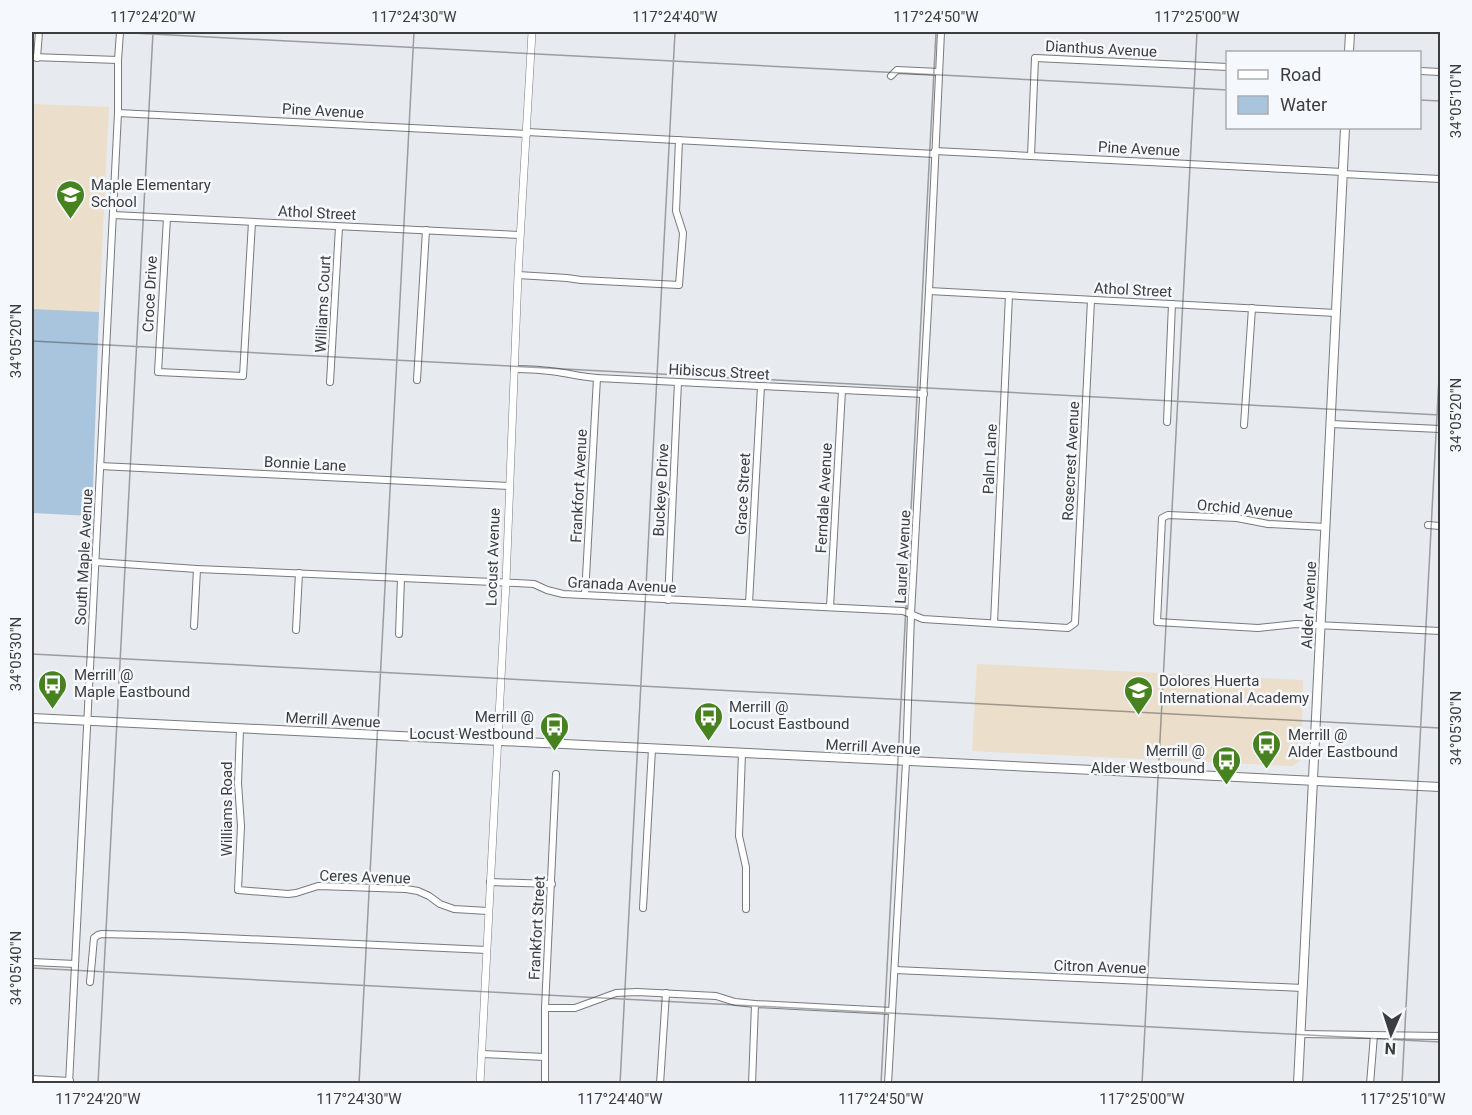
<svg xmlns="http://www.w3.org/2000/svg" width="1472" height="1115" font-family="Roboto,sans-serif">
	<style>
		.education { fill: #ebdecb }
		.water { fill: #a8c5dd }
		.lines { fill: none; stroke-linecap: round; stroke-linejoin: round }
		.minor-casing { stroke: #777a7e; stroke-width: 8 }
		.tertiary-casing { stroke: #777a7e; stroke-width: 8 }
		.secondary-casing { stroke: #777a7e; stroke-width: 10 }
		.minor { stroke: #fff; stroke-width: 6 }
		.tertiary { stroke: #fff; stroke-width: 7 }
		.secondary { stroke: #fff; stroke-width: 8 }
		.ticks { fill: none; stroke: #3c3d3f; stroke-width: 1.5; stroke-opacity: 0.45 }
		.labels { text-anchor: middle; stroke-width: 5; stroke-linejoin: round; paint-order: stroke }
		.street-label { font-size: 15px; fill: #3c3d3f; stroke: #f5f8fc }
		.poi-label { font-size: 15px; fill: #3c3d3f; stroke: #f5f8fc; text-anchor: start }
		.neatline { fill: none; stroke: #3c3d3f; stroke-width: 2 }
		.ticks-label { font-size: 15px; text-anchor: middle; fill: #3c3d3f }
	</style>
	<rect width="100%" height="100%" fill="#e7eaef"/>
	<g class="education">
		<path d="M 32,104 L 109,107 L 99,312 L 32,309 Z"/>
		<path d="M 977,664 L 1303,680 L 1301,760 L 1293,766 L 972,751 Z"/>
	</g>
	<path class="water" d="M 32,309 L 99,312 L 92,516 L 32,513 Z"/>
	<g class="lines">
		<defs>
			<g id="minor">
				<path d="M 32,57 L 118,60"/>
				<path d="M 37,58 L 39,32"/>
				<path d="M 1420,71 L 1440,72"/>
				<path d="M 891,76 L 897,70 L 939,72"/>
				<path d="M 118,113 L 527,134"/>
				<path d="M 527,132 L 935,154"/>
				<path d="M 935,151 L 1343,172"/>
				<path d="M 1031,156 L 1035,58 L 1228,67"/>
				<path d="M 1343,174 L 1440,179"/>
				<path d="M 113,215 L 520,235"/>
				<path d="M 167,218 L 158,372 L 243,376 L 252,222"/>
				<path d="M 518,275 L 567,278 L 581,280 L 679,285 L 683,233 L 676,211 L 679,140"/>
				<path d="M 929,291 L 1336,313"/>
				<path d="M 514,369 C 529,369 544,370 558,372 C 571,374 583,377 597,378 L 924,394"/>
				<path d="M 417,380 L 426,230"/>
				<path d="M 330,382 L 339,227"/>
				<path d="M 1167,422 L 1172,304"/>
				<path d="M 1331,424 L 1440,429"/>
				<path d="M 1244,425 L 1252,308"/>
				<path d="M 100,466 L 509,486"/>
				<path d="M 1428,525 L 1440,526"/>
				<path d="M 1326,527 L 1268,524 L 1237,518 L 1168,515 L 1162,518 L 1157,622 L 1258,628 L 1296,624 L 1440,631"/>
				<path d="M 95,562 L 197,569 L 516,583 L 534,584 L 547,590 L 563,594 L 903,611 L 923,619 L 1068,628 L 1075,623 L 1091,300"/>
				<path d="M 585,595 L 597,378"/>
				<path d="M 668,600 L 678,382"/>
				<path d="M 749,603 L 761,386"/>
				<path d="M 830,607 L 842,390"/>
				<path d="M 994,623 L 1009,295"/>
				<path d="M 194,626 L 197,569"/>
				<path d="M 296,630 L 299,573"/>
				<path d="M 399,634 L 401,578"/>
				<path d="M 240,729 L 238,783 L 241,826 L 238,890 L 288,894 L 296,893 L 318,886 L 406,889 L 418,891 L 429,896 L 440,904 L 454,909 L 488,911"/>
				<path d="M 742,753 L 739,836 L 746,867 L 746,909"/>
				<path d="M 490,882 L 552,884"/>
				<path d="M 643,908 L 652,749"/>
				<path d="M 32,962 L 75,964"/>
				<path d="M 895,970 L 1303,988"/>
				<path d="M 90,982 L 94,938 L 98,935 L 102,934 L 182,936 L 487,950"/>
				<path d="M 545,1008 L 575,1008 L 616,993 L 637,992 L 716,996 L 735,1002 L 755,1004 L 892,1011"/>
				<path d="M 1301,1034 L 1440,1036"/>
				<path d="M 482,1054 L 545,1057"/>
				<path d="M 32,1079 L 70,1081"/>
				<path d="M 69,1084 L 118,113 L 118,60 L 120,32"/>
				<path d="M 545,1084 L 545,1008 L 556,774"/>
				<path d="M 660,1084 L 666,993"/>
				<path d="M 752,1084 L 755,1004"/>
				<path d="M 888,1084 L 906,762 L 911,614 L 929,291 L 941,32"/>
				<path d="M 1370,1084 L 1374,1035"/>
			</g>
			<path id="tertiary" d="M 480,1084 L 506,582 L 518,275 L 532,32"/>
			<g id="secondary">
				<path d="M 1349,52 L 1350,32"/>
				<path d="M 32,718 L 1440,787"/>
				<path d="M 1298,1084 L 1345,128"/>
			</g>
		</defs>
		<use href="#minor" class="minor-casing"/>
		<use href="#tertiary" class="tertiary-casing"/>
		<use href="#secondary" class="secondary-casing"/>
		<use href="#minor" class="minor"/>
		<use href="#tertiary" class="tertiary"/>
		<use href="#secondary" class="secondary"/>
	</g>
	<path class="ticks" d="M 114,32 L 1228,90M 1420,100 L 1440,101M 32,341 L 1440,415M 32,654 L 1440,728M 32,968 L 1440,1042M 98,1084 L 153,32M 359,1084 L 414,32M 620,1084 L 675,32M 881,1084 L 936,32M 1142,1084 L 1197,32M 1402,1084 L 1440,358"/>
	<defs>
		<symbol id="school-pin" viewBox="-11 -11 22 30"><path d="M0 17L-7.5 6A9.5 9.5 0 1 1 7.5 6Z" fill="#46821e" stroke="#f5f8fc"/><path d="M0-5L7-2L0 1L-7-2ZM-4 1L0 2.5L4 1V4Q0 6-4 4Z" fill="#fff"/></symbol>
		<symbol id="bus-pin" viewBox="-11 -11 22 30"><path d="M0 17L-7.5 6A9.5 9.5 0 1 1 7.5 6Z" fill="#46821e" stroke="#f5f8fc"/><path d="M-5-6H5V4H4V6H2V4H-2V6H-4V4H-5ZM-3.5-4V0h7V-4ZM-3.5 1.2v1.5H-2V1.2ZM2 1.2v1.5H3.5V1.2Z" fill="#fff"/></symbol>
	</defs>
	<g fill-rule="evenodd">
		<use href="#school-pin" x="54" y="178" width="33" height="45"/>
		<use href="#bus-pin" x="36" y="668" width="33" height="45"/>
		<use href="#school-pin" x="1122" y="674" width="33" height="45"/>
		<use href="#bus-pin" x="692" y="700" width="33" height="45"/>
		<use href="#bus-pin" x="538" y="710" width="33" height="45"/>
		<use href="#bus-pin" x="1250" y="728" width="33" height="45"/>
		<use href="#bus-pin" x="1210" y="744" width="33" height="45"/>
	</g>
	<g class="labels">
		<g class="street-label">
			<text transform="translate(1101 49) rotate(3)" y="5">Dianthus Avenue</text>
			<text transform="translate(323 111) rotate(3)" y="5">Pine Avenue</text>
			<text transform="translate(1139 149) rotate(3)" y="5">Pine Avenue</text>
			<text transform="translate(317 213) rotate(3)" y="5">Athol Street</text>
			<text transform="translate(1133 290) rotate(3)" y="5">Athol Street</text>
			<text transform="translate(150 294) rotate(-87)" y="5">Croce Drive</text>
			<text transform="translate(323 304) rotate(-87)" y="5">Williams Court</text>
			<text transform="translate(719 372) rotate(3)" y="5">Hibiscus Street</text>
			<text transform="translate(990 459) rotate(-87)" y="5">Palm Lane</text>
			<text transform="translate(1071 461) rotate(-87)" y="5">Rosecrest Avenue</text>
			<text transform="translate(305 464) rotate(3)" y="5">Bonnie Lane</text>
			<text transform="translate(579 486) rotate(-87)" y="5">Frankfort Avenue</text>
			<text transform="translate(661 490) rotate(-87)" y="5">Buckeye Drive</text>
			<text transform="translate(743 494) rotate(-87)" y="5">Grace Street</text>
			<text transform="translate(824 498) rotate(-87)" y="5">Ferndale Avenue</text>
			<text transform="translate(1245 509) rotate(5)" y="5">Orchid Avenue</text>
			<text transform="translate(84 557) rotate(-87)" y="5">South Maple Avenue</text>
			<text transform="translate(493 557) rotate(-88)" y="5">Locust Avenue</text>
			<text transform="translate(903 557) rotate(-87)" y="5">Laurel Avenue</text>
			<text transform="translate(622 585) rotate(3)" y="5">Granada Avenue</text>
			<text transform="translate(1309 605) rotate(-87)" y="5">Alder Avenue</text>
			<text transform="translate(333 720) rotate(3)" y="5">Merrill Avenue</text>
			<text transform="translate(873 747) rotate(3)" y="5">Merrill Avenue</text>
			<text transform="translate(227 809) rotate(-90)" y="5">Williams Road</text>
			<text transform="translate(365 877) rotate(2)" y="5">Ceres Avenue</text>
			<text transform="translate(537 928) rotate(-87)" y="5">Frankfort Street</text>
			<text transform="translate(1100 967) rotate(2)" y="5">Citron Avenue</text>
		</g>
		<g class="poi-label">
			<text x="91" y="190">Maple Elementary<tspan x="91" dy="17">School</tspan></text>
			<text x="74" y="680">Merrill @<tspan x="74" dy="17">Maple Eastbound</tspan></text>
			<text x="1159" y="686">Dolores Huerta<tspan x="1159" dy="17">International Academy</tspan></text>
			<text x="729" y="712">Merrill @<tspan x="729" dy="17">Locust Eastbound</tspan></text>
			<text x="534" y="722" text-anchor="end">Merrill @<tspan x="534" dy="17">Locust Westbound</tspan></text>
			<text x="1288" y="740">Merrill @<tspan x="1288" dy="17">Alder Eastbound</tspan></text>
			<text x="1205" y="756" text-anchor="end">Merrill @<tspan x="1205" dy="17">Alder Westbound</tspan></text>
		</g>
	</g>
	<rect width="1472" height="1115" fill="none" stroke="#f5f8fc" stroke-width="66"/>
	<rect x="1226" y="51" width="195" height="78" fill="#f5f8fc" stroke="#abadb0" stroke-width="1.5"/>
	<rect x="1238" y="70" width="30" height="9" fill="#ffffff" stroke="#abadb0" stroke-width="1.5"/>
	<text x="1280" y="81" font-size="18" fill="#3c3d3f">Road</text>
	<rect x="1238" y="96" width="30" height="18" fill="#a8c5dd" stroke="#abadb0" stroke-width="1.5"/>
	<text x="1280" y="111" font-size="18" fill="#3c3d3f">Water</text>
	<g transform="translate(1391 1034) rotate(183)" stroke="#f5f8fc" stroke-width="4.5" paint-order="stroke">
	<path d="M0-4.5L10 22L0 15L-10 22Z" fill="#3c3d3f"/>
	<text y="-9" font-size="16" font-weight="bold" text-anchor="middle" fill="#3c3d3f">N</text>
	</g>
	<rect x="33" y="33" width="1406" height="1049" class="neatline"/>
	<g class="ticks-label">
		<text x="153" y="22">117°24'20"W</text>
		<text x="414" y="22">117°24'30"W</text>
		<text x="675" y="22">117°24'40"W</text>
		<text x="936" y="22">117°24'50"W</text>
		<text x="1197" y="22">117°25'00"W</text>
		<text transform="translate(1456 101) rotate(-90)" y="5">34°05'10"N</text>
		<text transform="translate(16 341) rotate(-90)" y="5">34°05'20"N</text>
		<text transform="translate(1456 415) rotate(-90)" y="5">34°05'20"N</text>
		<text transform="translate(16 654) rotate(-90)" y="5">34°05'30"N</text>
		<text transform="translate(1456 728) rotate(-90)" y="5">34°05'30"N</text>
		<text transform="translate(16 968) rotate(-90)" y="5">34°05'40"N</text>
		<text x="98" y="1104">117°24'20"W</text>
		<text x="359" y="1104">117°24'30"W</text>
		<text x="620" y="1104">117°24'40"W</text>
		<text x="881" y="1104">117°24'50"W</text>
		<text x="1142" y="1104">117°25'00"W</text>
		<text x="1403" y="1104">117°25'10"W</text>
	</g>
</svg>
